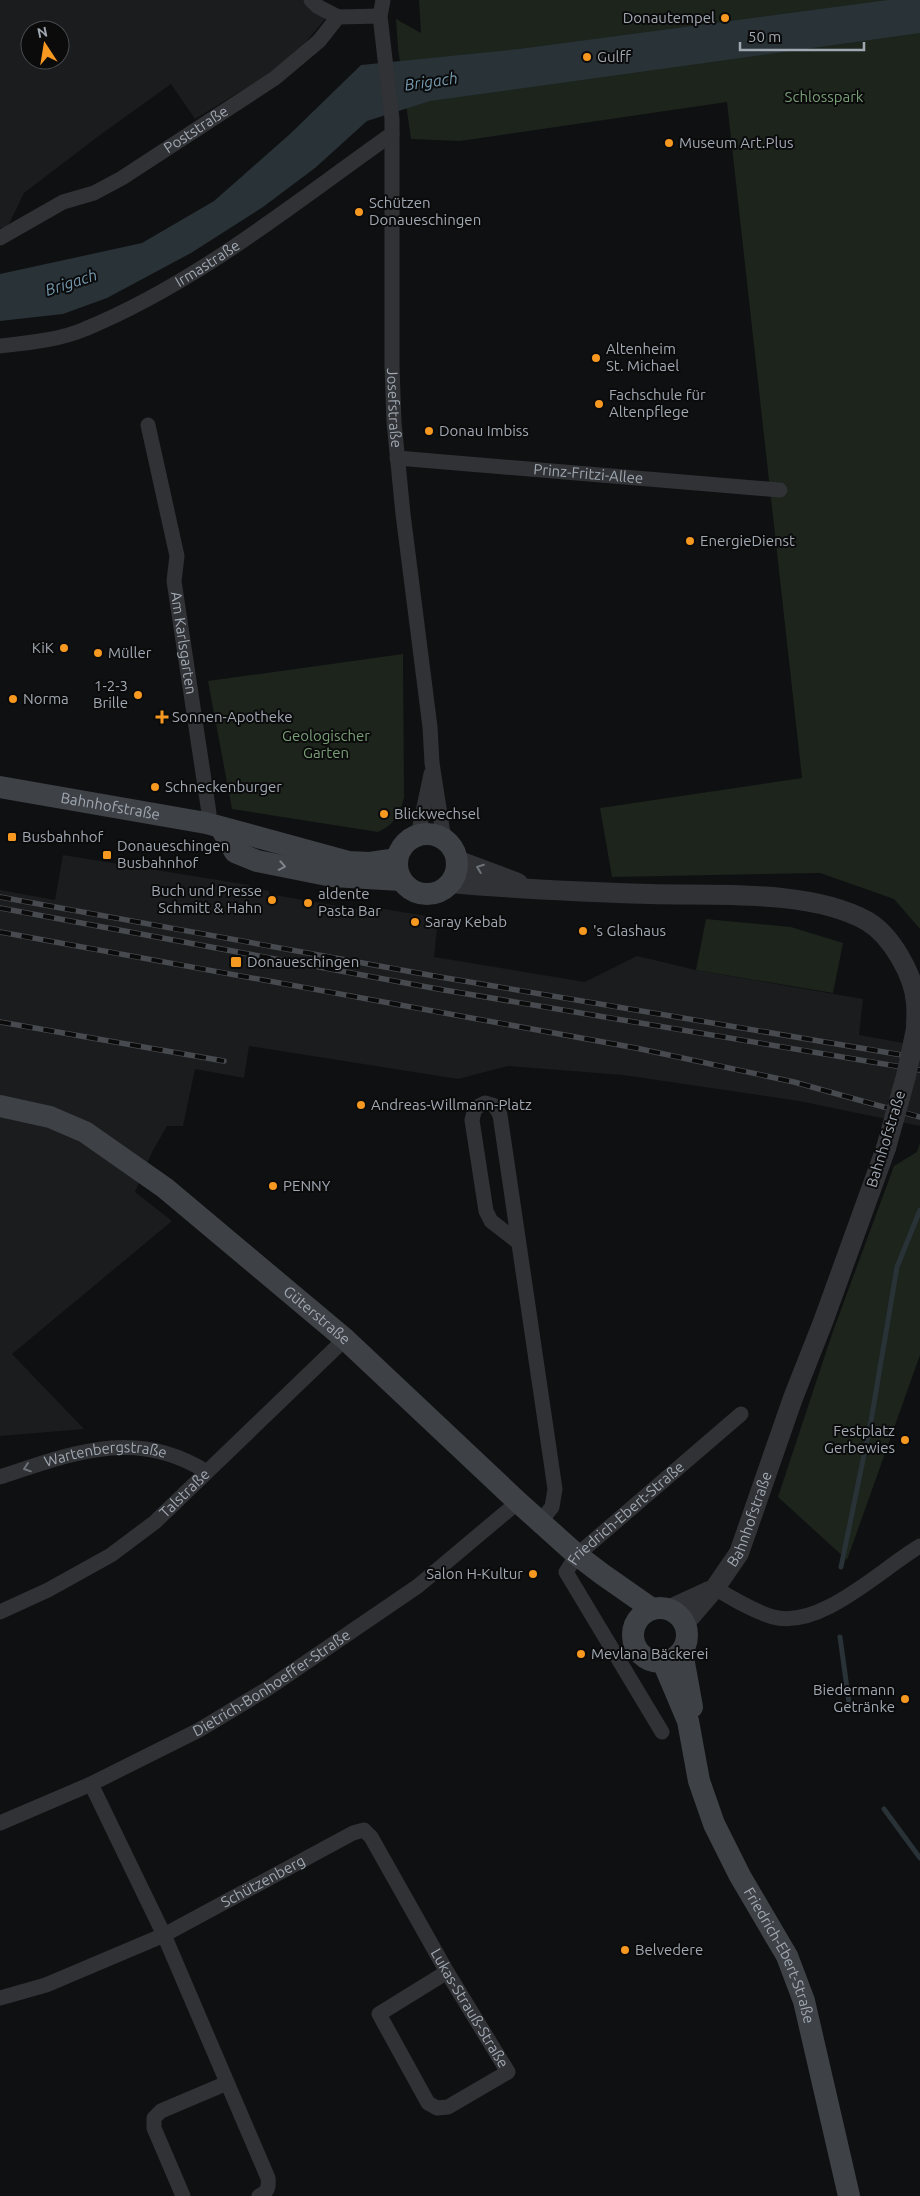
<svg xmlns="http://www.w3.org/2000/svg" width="920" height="2196" font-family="Ubuntu,sans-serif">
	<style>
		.built { fill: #1b1c1e; fill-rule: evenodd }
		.green { fill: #1c241c }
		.water { fill: #283237 }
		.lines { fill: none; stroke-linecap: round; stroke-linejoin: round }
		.stream { stroke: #283237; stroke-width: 5 }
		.minor { stroke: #303236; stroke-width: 15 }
		.tertiary { stroke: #303236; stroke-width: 20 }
		.secondary { stroke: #3e4146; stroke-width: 22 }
		.rail-casing { stroke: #474a4f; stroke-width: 5.5 }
		.rail { stroke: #0b0b0c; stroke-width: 4; stroke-dasharray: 11; stroke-linecap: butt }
		.tertiary-bridge { stroke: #303236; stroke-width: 20 }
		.oneway { stroke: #7e848c }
		.oneway2 { stroke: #6e737a }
		.poi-dot { fill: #f79921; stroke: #0b0b0c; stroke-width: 2 }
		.labels { text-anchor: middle; stroke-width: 4; stroke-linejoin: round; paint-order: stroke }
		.poi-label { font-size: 15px; fill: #a0a8b2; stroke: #0b0b0c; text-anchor: start }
		.park-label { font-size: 15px; fill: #789e76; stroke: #0b0b0c }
		.street-label { font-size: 15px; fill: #a0a8b2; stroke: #0b0b0c }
		.water-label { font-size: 16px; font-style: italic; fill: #759ab0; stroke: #0b0b0c }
	</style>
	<rect width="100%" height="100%" fill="#0f1011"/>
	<g class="built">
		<path d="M 0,0 L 311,0 L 330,13 L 290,61 L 195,119 L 171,84 L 100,135 L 24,193 L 8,226 L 0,228 ZM 30,30 L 60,30 L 60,60 L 30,60 Z"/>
		<path d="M 63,855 L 249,885 L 249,888 L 269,891 L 269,894 L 355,909 L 366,906 L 438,918 L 434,957 L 585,982 L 637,956 L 696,970 L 863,999 L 859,1035 L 920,1046 L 920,1126 L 799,1101 L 623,1075 L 508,1066 L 458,1079 L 249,1046 L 244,1078 L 195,1069 L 183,1126 L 167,1126 L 152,1152 L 135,1192 L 172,1221 L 12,1354 L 84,1429 L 0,1436 L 0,890 L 55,900 Z"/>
	</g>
	<g class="green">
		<path d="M 419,0 L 920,0 L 920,929 L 894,899 L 820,873 L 612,877 L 600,808 L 802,778 L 727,102 L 460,141 L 411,139 L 398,48 L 396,19 L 421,33 Z"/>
		<path d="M 403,654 L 404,798 C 399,815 395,824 378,832 L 232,809 L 208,681 Z"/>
		<path d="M 706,919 L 791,927 L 843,943 L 833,993 L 696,970 Z"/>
		<path d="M 920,1143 L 920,1355 L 847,1560 L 778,1497 L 832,1334 L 894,1166 L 917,1152 Z"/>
	</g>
	<path class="water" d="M 888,0 L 920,0 L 920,33 L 430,101 L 367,121 L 315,168 L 263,207 L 191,253 L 107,298 L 63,314 L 0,321 L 0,274 L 142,243 L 214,201 L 290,134 L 361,65 L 519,49 Z"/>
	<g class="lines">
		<g class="stream">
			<path d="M 841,1567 L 871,1421 L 897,1267 L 920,1210"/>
			<path d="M 840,1637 L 850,1710"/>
			<path d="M 884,1809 L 920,1858"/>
		</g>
		<g class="minor">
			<path d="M 311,0 L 317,6 L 338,17"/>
			<path id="s1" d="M 383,0 L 380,16 L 392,119 L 392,366 L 394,422 L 403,514 L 430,727 L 432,763 L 444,840"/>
			<path id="s2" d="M 0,238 L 63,202 L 94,193 L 122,178 L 275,78 L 319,41 L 338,17 L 380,16"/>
			<path id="s3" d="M 0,346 C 27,343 60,340 85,329 C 197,283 294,203 392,134"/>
			<path id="s4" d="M 148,425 L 177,556 L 174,581 L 209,813 L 206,823"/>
			<path id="s5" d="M 397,458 L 780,490"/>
			<path d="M 418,835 L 431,774"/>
			<path d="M 518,1242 L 491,1221 L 486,1211 L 472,1120 L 475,1108 L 485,1103 L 495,1106 L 500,1115 L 555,1489 L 552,1507 L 540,1522"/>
			<path id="s6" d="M 0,1477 C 73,1453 136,1427 207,1472"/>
			<path d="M 715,1588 C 733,1599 753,1611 773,1617 C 820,1630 881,1569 920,1546"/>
			<path id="s7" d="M 0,1612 L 48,1590 L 111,1555 L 155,1522 L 345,1339"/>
			<path id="s8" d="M 662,1732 L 566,1572 L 577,1555 L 741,1414"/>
			<path id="s9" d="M 0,1823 L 91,1784 L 199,1730 L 267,1689 L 418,1586 L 518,1502"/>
			<path d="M 0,1998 L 46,1985 L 164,1935 L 91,1784"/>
			<path d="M 183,2196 L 154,2128 L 154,2118 L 161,2111 L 227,2083"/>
			<path id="s10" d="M 259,2196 C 268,2192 269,2187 268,2178 L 164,1935 L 353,1833 L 364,1830 L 371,1837 L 447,1972 L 508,2072 L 448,2107 L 437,2108 L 428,2103 L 379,2014 L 447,1972"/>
		</g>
		<g class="tertiary">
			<path d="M 457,860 L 518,883"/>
			<path d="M 450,883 C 517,889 584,892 651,894 C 715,896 810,889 867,921 C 891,935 914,975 916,1003 C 917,1011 916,1021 916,1029"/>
			<path d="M 670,1609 L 709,1591"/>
			<path id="s11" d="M 685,1623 L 715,1588 L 739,1553 L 793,1398 L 823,1322 L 886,1148"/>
		</g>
		<g class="secondary">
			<path id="s12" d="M 0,787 L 206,823 L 349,862 L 370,863 L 397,859"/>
			<path d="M 221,828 L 235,852 L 257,861 L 332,876 L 401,880"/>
			<circle cx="427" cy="864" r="30"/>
			<path id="s13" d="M 0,1106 L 50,1117 L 85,1132 L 165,1188 L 345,1339 L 518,1502 L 577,1555 L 602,1574 L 652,1609"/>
			<circle cx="660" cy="1635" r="27"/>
			<path d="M 682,1652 L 692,1707"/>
			<path id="s14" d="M 663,1662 L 688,1721 L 699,1781 L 714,1824 L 740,1876 L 787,1956 L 804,2001 L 849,2196"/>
		</g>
		<defs>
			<g id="rail">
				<path d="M 0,897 L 440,977 L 920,1058"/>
				<path d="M 0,908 L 438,989 L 920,1070"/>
				<path d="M 0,932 L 636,1048 L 794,1082 L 920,1117"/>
				<path d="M 0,1022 L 224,1061"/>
			</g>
		</defs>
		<use href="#rail" class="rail-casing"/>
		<use href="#rail" class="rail"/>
		<path class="tertiary-bridge" d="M 886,1148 L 906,1076 L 916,1029"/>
	</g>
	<defs><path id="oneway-chevron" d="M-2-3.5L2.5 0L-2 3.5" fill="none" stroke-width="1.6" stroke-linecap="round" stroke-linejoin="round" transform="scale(1.25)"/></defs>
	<use class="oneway" href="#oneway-chevron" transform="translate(282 866) rotate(11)"/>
	<g class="oneway2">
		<use href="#oneway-chevron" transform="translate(480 868) rotate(-159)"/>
		<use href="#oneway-chevron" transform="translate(27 1468) rotate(161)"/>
	</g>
	<g class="poi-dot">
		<circle cx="725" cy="18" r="5"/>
		<circle cx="587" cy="57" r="5"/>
		<circle cx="669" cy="143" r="5"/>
		<circle cx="359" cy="212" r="5"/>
		<circle cx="596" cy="358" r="5"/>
		<circle cx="599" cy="404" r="5"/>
		<circle cx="429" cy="431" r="5"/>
		<circle cx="690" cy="541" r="5"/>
		<circle cx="64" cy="648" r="5"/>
		<circle cx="98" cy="653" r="5"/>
		<circle cx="138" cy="695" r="5"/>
		<circle cx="13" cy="699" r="5"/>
		<path d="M159.5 709.5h5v5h5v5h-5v5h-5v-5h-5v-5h5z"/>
		<circle cx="155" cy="787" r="5"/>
		<circle cx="384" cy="814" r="5"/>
		<rect x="7" y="832" width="10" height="10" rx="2.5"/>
		<rect x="102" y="850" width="10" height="10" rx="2.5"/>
		<circle cx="272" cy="900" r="5"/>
		<circle cx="308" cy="903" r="5"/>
		<circle cx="415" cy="922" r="5"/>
		<circle cx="583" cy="931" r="5"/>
		<rect x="230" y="956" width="12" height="12" rx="2.5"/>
		<circle cx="361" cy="1105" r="5"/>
		<circle cx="273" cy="1186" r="5"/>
		<circle cx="905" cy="1440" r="5"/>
		<circle cx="533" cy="1574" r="5"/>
		<circle cx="581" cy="1654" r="5"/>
		<circle cx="905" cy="1699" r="5"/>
		<circle cx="625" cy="1950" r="5"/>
	</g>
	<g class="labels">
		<g class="poi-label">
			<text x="715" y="23" text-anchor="end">Donautempel</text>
			<text x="597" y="62">Gulff</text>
			<text x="679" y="148">Museum Art.Plus</text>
			<text x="369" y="208">Schützen<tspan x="369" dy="17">Donaueschingen</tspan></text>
			<text x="606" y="354">Altenheim<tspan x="606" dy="17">St. Michael</tspan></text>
			<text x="609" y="400">Fachschule für<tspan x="609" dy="17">Altenpflege</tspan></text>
			<text x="439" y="436">Donau Imbiss</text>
			<text x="700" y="546">EnergieDienst</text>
			<text x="54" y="653" text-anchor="end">KiK</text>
			<text x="108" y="658">Müller</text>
			<text x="128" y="691" text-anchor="end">1-2-3<tspan x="128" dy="17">Brille</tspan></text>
			<text x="23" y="704">Norma</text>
			<text x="172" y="722">Sonnen-Apotheke</text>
			<text x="165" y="792">Schneckenburger</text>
			<text x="394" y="819">Blickwechsel</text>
			<text x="22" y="842">Busbahnhof</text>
			<text x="117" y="851">Donaueschingen<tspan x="117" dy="17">Busbahnhof</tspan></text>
			<text x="262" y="896" text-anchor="end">Buch und Presse<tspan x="262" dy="17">Schmitt &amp; Hahn</tspan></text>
			<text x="318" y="899">aldente<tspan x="318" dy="17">Pasta Bar</tspan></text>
			<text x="425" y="927">Saray Kebab</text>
			<text x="593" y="936">'s Glashaus</text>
			<text x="247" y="967">Donaueschingen</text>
			<text x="371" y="1110">Andreas-Willmann-Platz</text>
			<text x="283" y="1191">PENNY</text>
			<text x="895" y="1436" text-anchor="end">Festplatz<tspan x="895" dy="17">Gerbewies</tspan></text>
			<text x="523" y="1579" text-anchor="end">Salon H-Kultur</text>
			<text x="591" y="1659">Mevlana Bäckerei</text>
			<text x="895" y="1695" text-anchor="end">Biedermann<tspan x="895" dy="17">Getränke</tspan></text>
			<text x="635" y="1955">Belvedere</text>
		</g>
		<g class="park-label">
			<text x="824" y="102">Schlosspark</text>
			<text x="326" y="741">Geologischer<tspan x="326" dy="17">Garten</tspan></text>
		</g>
		<g class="street-label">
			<text dy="5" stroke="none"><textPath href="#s2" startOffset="225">Poststraße</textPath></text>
			<text dy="5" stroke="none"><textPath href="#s3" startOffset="226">Irmastraße</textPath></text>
			<text dy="5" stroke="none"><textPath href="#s1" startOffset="409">Josefstraße</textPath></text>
			<text dy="5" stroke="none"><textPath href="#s5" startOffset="192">Prinz-Fritzi-Allee</textPath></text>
			<text dy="5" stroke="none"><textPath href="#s4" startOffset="222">Am Karlsgarten</textPath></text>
			<text dy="5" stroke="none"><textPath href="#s12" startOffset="112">Bahnhofstraße</textPath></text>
			<text transform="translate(886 1139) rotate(-73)" y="5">Bahnhofstraße</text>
			<text dy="5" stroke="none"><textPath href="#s13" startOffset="385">Güterstraße</textPath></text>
			<text dy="5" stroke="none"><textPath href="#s6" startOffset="109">Wartenbergstraße</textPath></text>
			<text dy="5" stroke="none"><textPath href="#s7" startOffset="221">Talstraße</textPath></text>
			<text dy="5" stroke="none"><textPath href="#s8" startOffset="271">Friedrich-Ebert-Straße</textPath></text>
			<text dy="5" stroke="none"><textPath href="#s11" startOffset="124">Bahnhofstraße</textPath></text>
			<text dy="5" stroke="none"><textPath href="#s9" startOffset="306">Dietrich-Bonhoeffer-Straße</textPath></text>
			<text dy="5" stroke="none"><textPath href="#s10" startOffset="399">Schützenberg</textPath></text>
			<text dy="5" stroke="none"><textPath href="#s14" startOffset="318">Friedrich-Ebert-Straße</textPath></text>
			<text dy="5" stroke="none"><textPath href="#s10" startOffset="720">Lukas-Strauß-Straße</textPath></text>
		</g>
		<g class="water-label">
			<text transform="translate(431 81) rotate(-8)" y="6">Brigach</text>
			<text transform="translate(71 282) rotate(-18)" y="6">Brigach</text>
		</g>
	</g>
	<g transform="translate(45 45) rotate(348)"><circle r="24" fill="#0b0b0c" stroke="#474a4e"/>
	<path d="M0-4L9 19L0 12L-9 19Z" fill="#f79921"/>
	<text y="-8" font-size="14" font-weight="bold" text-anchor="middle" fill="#a0a8b2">N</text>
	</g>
	<path d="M740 42v8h124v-8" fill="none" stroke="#a0a8b2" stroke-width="2.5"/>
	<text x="748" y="42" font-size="15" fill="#a0a8b2" stroke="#0b0b0c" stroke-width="4" paint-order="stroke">50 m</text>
</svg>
